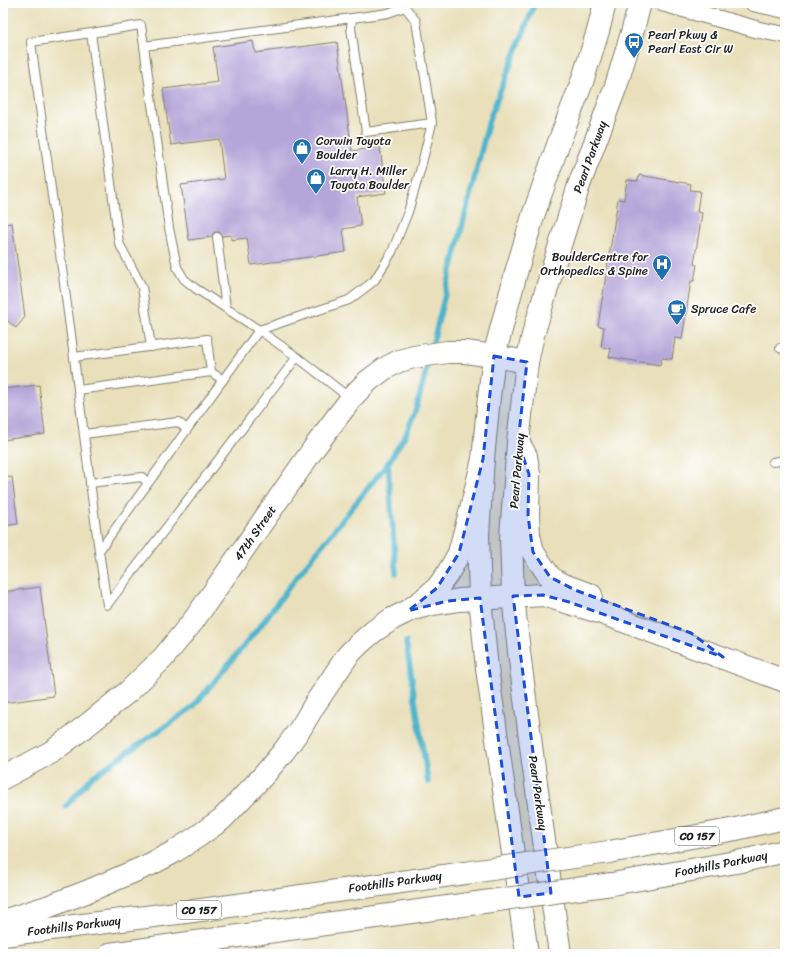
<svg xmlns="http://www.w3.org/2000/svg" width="788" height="957" font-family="Sriracha,sans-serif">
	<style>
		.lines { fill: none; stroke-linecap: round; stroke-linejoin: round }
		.stream { stroke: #4db4cc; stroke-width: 5.5 }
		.building { fill: #b5a6d9 }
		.lane-casing { stroke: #827e6c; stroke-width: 10 }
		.street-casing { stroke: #827e6c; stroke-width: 18 }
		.secondary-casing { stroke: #827e6c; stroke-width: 24 }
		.highway-casing { stroke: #827e6c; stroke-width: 24 }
		.lane { stroke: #fff; stroke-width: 8 }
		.street { stroke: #fff; stroke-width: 16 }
		.secondary { stroke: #fff; stroke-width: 22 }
		.highway { stroke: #fff; stroke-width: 22 }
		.highway-bridge-casing { stroke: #827e6c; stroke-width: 24; stroke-linecap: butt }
		.highway-bridge { stroke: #fff; stroke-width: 22 }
		.marked { fill: #1d4ed8; fill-opacity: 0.2; stroke: #1d4ed8; stroke-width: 3; stroke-dasharray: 8 5; stroke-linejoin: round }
		.labels { text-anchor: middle; stroke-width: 3.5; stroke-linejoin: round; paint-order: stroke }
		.shield { fill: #fff; stroke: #606060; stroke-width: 1 }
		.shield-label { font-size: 11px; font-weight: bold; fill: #1c1c1c }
		.poi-label { font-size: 12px; fill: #1c1c1c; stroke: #fff; text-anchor: start }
		.street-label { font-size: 12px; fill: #1c1c1c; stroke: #fff }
	</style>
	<rect width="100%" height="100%" fill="#fff"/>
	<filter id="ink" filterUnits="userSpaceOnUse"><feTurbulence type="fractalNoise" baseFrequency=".025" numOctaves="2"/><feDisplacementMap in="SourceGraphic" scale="8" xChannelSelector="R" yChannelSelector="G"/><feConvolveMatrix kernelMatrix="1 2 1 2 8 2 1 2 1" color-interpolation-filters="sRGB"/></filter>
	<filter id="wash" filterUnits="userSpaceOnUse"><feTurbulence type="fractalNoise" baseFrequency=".012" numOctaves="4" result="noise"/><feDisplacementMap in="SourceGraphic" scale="16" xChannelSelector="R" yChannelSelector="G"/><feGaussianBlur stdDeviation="0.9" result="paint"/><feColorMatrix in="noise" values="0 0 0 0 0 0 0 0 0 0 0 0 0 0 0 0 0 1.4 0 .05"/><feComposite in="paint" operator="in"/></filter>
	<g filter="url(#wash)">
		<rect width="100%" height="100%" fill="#e9e0bb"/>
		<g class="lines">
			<g class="stream">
				<path d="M 431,350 L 489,120 L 535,3"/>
				<path d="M 388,463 L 396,573"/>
				<path d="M 406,642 L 428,782"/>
				<path d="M 66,806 L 92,777 L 193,707 L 261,625 L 295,579 L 388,463 L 406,434 L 416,409 L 429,360"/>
			</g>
		</g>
		<g id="blocks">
			<g class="building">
				<path d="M 253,41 L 255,53 L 337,42 L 352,151 L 380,147 L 386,193 L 357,197 L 361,226 L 343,229 L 346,252 L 251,265 L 247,238 L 231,240 L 231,235 L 222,236 L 219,232 L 217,232 L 213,233 L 212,237 L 189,240 L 181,185 L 224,179 L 219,139 L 171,145 L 163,89 L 218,82 L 213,47 Z"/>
				<path d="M 639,175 L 691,184 L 690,190 L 700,191 L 697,212 L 702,213 L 694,264 L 697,265 L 694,281 L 691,281 L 682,339 L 675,338 L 672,359 L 662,358 L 660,365 L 609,357 L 611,349 L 601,347 L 604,327 L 598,326 L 618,199 L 624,200 L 627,180 L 638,181 Z"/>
				<path d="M 12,223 L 25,317 L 16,328 L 3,317 L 3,224 Z"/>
				<path d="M 39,385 L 45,434 L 3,440 L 3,389 Z"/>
				<path d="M 12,477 L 18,524 L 3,526 L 3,478 Z"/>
				<path d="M 40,587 L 54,696 L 3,703 L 3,592 Z"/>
			</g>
		</g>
	</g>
	<g filter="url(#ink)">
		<use href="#blocks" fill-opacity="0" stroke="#827e6c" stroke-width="1"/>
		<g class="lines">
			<defs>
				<g id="lane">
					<path d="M 405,7 L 388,13 L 352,18 L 351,28 L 366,132 L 432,123"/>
					<path d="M 91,33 L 141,25 L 144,46"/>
					<path d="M 217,237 L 226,308"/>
					<path d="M 780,348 L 785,350"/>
					<path d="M 74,357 L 207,339 L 211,372"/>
					<path d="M 297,357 L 259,330 L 195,288 L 184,279 L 177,267 L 169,228 L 144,46 L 352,18"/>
					<path d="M 78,390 L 211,372 L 223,380"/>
					<path d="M 351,399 L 297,357 L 107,605 L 99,551 L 259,330 L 349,300 L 374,281 L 392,252 L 408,212 L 420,171 L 432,123 L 420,46 L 416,21 L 405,7"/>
					<path d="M 84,434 L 178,422 L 187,429"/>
					<path d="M 773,462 L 785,460"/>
					<path d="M 90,483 L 142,477 L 148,483"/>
					<path d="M 99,551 L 70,327 L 31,42 L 91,33 L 119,243 L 142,287 L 151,347"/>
				</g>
				<g id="street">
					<path d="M 662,3 L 759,30 L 785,35"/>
					<path d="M 753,3 L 785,10"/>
				</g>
				<g id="secondary">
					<path d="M 3,778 L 53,751 L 91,722 L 129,691 L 163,658 L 194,620 L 314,448 L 337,417 L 355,394 L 368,381 L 384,369 L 399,361 L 414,357 L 447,352 L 465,352 L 494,356 L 527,362"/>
					<path d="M 527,954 L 487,668 L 480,598 L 478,535 L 483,459 L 489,397 L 494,356 L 517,269 L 534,213 L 559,142 L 582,82 L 598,31 L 605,3"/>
					<path d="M 560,954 L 534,769 L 519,652 L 513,596 L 511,536 L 518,442 L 527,362 L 533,335 L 555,261 L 579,185 L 616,86 L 632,33 L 640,3"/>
				</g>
				<g id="highway">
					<path d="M 518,442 L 526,456 L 529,474 L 528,516 L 529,535 L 533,552 L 550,577 L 561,584 L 591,595"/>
					<path d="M 416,608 L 428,605 L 459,600 L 543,595 L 599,612 L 785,681"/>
					<path d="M 609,852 L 736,829 L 785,818"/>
					<path d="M 612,884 L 747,860 L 785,851"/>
					<path d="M 3,921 L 47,907 L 86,892 L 149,865 L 172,853 L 197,837 L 222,819 L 264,775 L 284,751 L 302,726 L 315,704 L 348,655 L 359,644 L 374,631 L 392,619 L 408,611 L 424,599 L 437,588 L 446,576 L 452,566 L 459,553 L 471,509 L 483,459"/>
					<path d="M 3,935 L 201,910 L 465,873"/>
					<path d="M 110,954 L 469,904"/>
				</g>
			</defs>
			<use href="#lane" class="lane-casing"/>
			<use href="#street" class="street-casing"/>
			<use href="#secondary" class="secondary-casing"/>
			<use href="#highway" class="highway-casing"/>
			<use href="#lane" class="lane"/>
			<use href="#street" class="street"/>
			<use href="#secondary" class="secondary"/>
			<use href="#highway" class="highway"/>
			<defs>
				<g id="highway-bridge">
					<path d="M 465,873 L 609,852"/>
					<path d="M 469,904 L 612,884"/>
				</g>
			</defs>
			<use href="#highway-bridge" class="highway-bridge-casing"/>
			<use href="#highway-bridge" class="highway-bridge"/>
		</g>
	</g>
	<path class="marked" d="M 494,356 L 527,362 L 518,442 L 529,474 L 528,516 L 533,552 L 550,577 L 575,590 L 691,633 L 723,657 L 569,602 L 543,595 L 513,596 L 551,893 L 519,897 L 480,598 L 447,601 L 408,611 L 437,588 L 459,553 L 483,459 Z"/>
	<defs>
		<symbol id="bus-pin" viewBox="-11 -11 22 30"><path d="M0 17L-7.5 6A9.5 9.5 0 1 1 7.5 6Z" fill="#1f6fb2" stroke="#fff"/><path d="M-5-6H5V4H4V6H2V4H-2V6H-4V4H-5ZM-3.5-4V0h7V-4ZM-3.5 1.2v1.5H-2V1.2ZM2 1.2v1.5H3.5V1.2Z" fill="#fff"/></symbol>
		<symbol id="shop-pin" viewBox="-11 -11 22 30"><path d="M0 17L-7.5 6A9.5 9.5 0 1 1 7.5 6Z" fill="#1f6fb2" stroke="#fff"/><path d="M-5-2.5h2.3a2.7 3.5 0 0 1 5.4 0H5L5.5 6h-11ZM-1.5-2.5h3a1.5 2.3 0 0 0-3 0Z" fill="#fff"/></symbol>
		<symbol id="hospital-pin" viewBox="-11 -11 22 30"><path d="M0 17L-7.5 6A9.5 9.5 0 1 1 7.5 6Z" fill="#1f6fb2" stroke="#fff"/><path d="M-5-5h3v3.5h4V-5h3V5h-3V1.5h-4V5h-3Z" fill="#fff"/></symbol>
		<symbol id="cafe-pin" viewBox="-11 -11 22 30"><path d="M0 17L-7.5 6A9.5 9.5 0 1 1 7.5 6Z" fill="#1f6fb2" stroke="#fff"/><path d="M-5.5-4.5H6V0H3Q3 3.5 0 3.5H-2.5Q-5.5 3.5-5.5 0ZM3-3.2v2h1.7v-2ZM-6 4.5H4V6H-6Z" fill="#fff"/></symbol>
	</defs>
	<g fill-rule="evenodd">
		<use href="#bus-pin" x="623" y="31" width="22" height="30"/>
		<use href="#shop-pin" x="291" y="137" width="22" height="30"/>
		<use href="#shop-pin" x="305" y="167" width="22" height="30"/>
		<use href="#hospital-pin" x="651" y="253" width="22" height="30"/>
		<use href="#cafe-pin" x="666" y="298" width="22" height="30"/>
	</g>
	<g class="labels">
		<g class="shield">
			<rect x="675" y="827" width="44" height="18" rx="3"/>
			<rect x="177" y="901" width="44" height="18" rx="3"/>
		</g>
		<g class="shield-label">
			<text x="697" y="840">CO 157</text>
			<text x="199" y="914">CO 157</text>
		</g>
		<g class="poi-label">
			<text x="648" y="39">Pearl Pkwy &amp;<tspan x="648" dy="14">Pearl East Cir W</tspan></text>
			<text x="316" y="145">Corwin Toyota<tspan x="316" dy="14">Boulder</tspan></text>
			<text x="330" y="175">Larry H. Miller<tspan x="330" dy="14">Toyota Boulder</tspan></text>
			<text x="648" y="261" text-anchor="end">BoulderCentre for<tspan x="648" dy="14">Orthopedics &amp; Spine</tspan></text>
			<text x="691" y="313">Spruce Cafe</text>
		</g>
		<g class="street-label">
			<text transform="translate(590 157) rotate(-70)" y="4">Pearl Parkway</text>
			<text transform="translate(517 471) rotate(-85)" y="4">Pearl Parkway</text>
			<text transform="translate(255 533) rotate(-55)" y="4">47th Street</text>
			<text transform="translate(538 793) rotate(82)" y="4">Pearl Parkway</text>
			<text transform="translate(721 864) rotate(-11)" y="4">Foothills Parkway</text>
			<text transform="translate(395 882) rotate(-8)" y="4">Foothills Parkway</text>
			<text transform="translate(74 926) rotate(-7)" y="4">Foothills Parkway</text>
		</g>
	</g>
	<rect width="788" height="957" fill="none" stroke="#fff" stroke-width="16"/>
</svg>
